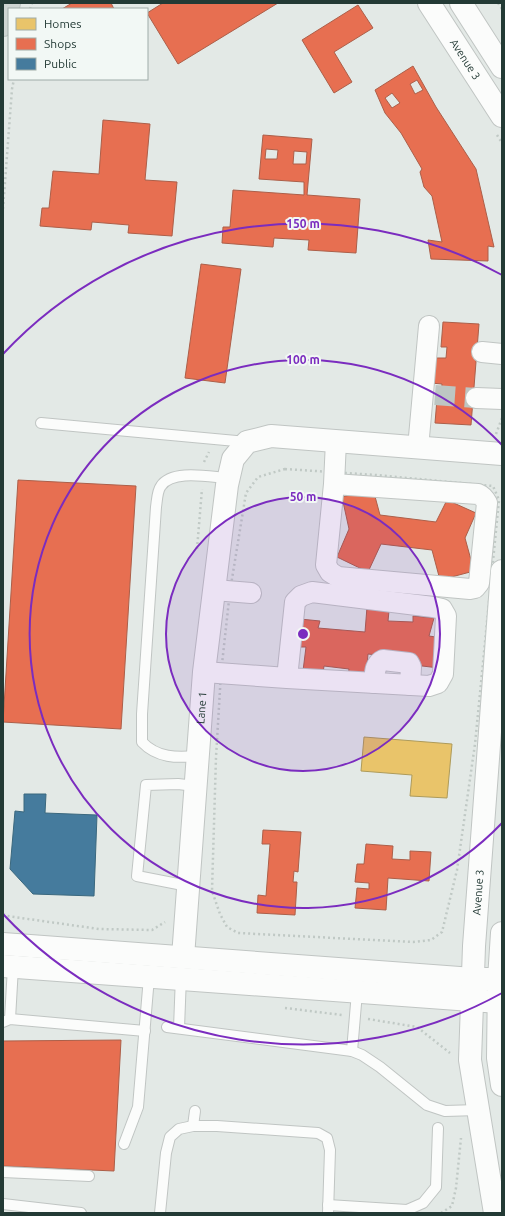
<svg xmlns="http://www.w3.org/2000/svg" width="505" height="1216" font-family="Ubuntu,sans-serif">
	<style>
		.homes { fill: #e9c46a; stroke: #ae9b5a }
		.shops { fill: #e76f51; stroke: #ac5f49; fill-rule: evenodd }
		.public { fill: #457b9d; stroke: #3b687e }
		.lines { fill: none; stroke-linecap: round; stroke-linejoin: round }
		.minor-tunnel { stroke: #bdc6c3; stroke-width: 20; stroke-dasharray: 20 10; stroke-linecap: butt }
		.service-casing { stroke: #c0c5c3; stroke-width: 12 }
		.minor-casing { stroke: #c0c5c3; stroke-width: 22 }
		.tertiary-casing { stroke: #c0c5c3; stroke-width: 24 }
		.primary-casing { stroke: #bcc4c2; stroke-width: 24 }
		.path { stroke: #c0c9c5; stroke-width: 2.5; stroke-dasharray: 2 3; stroke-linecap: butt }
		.service { stroke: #fbfcfb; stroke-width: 10 }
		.minor { stroke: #fbfcfb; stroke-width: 20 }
		.tertiary { stroke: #fbfcfb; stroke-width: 22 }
		.primary { stroke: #ced5d2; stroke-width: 22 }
		.ring { fill: none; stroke: #7b2cbf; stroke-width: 2 }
		.labels { text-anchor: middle; stroke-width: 4; stroke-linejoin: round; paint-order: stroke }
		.street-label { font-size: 11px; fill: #233a35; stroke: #f2f8f5 }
		.centre { fill: #7b2cbf; stroke: #f2f8f5; stroke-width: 2 }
		.ring-label { font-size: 12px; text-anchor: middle; font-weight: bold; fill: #7b2cbf; stroke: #f2f8f5; stroke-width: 4; stroke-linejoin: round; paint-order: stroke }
	</style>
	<rect width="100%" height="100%" fill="#e3e9e6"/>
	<path class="homes" d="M 364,737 L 452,744 L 447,798 L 410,796 L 412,775 L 361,771 Z"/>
	<g class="shops">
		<path d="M 72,3 L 111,3 L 114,9 L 62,9 Z"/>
		<path d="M 163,3 L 278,3 L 178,64 L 147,13 Z"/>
		<path d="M 358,5 L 373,28 L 334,52 L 352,82 L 334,93 L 302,40 Z"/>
		<path d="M 413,66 L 436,107 L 476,169 L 494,247 L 488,246 L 488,261 L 431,259 L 428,240 L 442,242 L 432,196 L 424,187 L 420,172 L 422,169 L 401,133 L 385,113 L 375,90 ZM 417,80 L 423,90 L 415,94 L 410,84 ZM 392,93 L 400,103 L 392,108 L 385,98 Z"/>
		<path d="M 103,120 L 150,124 L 145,180 L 177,182 L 172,236 L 128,233 L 129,225 L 92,222 L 91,230 L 40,226 L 42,208 L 49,208 L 53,171 L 99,174 Z"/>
		<path d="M 263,135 L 312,139 L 307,195 L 360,199 L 356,253 L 308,250 L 309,240 L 274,238 L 273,247 L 222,243 L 223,227 L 230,227 L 233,190 L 304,195 L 304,182 L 259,179 ZM 266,149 L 278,150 L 277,159 L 265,159 ZM 294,151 L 307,152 L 306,164 L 293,164 Z"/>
		<path d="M 201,264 L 241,269 L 225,383 L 185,378 Z"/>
		<path d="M 443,322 L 479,324 L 471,425 L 435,423 L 437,399 L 441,400 L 442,384 L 431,383 L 433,358 L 446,358 L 447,347 L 441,347 Z"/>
		<path d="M 18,480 L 136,486 L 121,729 L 3,722 Z"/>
		<path d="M 373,489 L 380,515 L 436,522 L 447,500 L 476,513 L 465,538 L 474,571 L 440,580 L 432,550 L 381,544 L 368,572 L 337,557 L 349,529 L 342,497 Z"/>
		<path d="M 367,607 L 389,611 L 388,621 L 413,622 L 413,616 L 434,618 L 429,636 L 442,638 L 439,668 L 414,665 L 415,659 L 368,654 L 366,677 L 348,676 L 349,669 L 324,666 L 323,673 L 303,671 L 306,647 L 296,647 L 300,619 L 320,621 L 318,628 L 365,632 Z"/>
		<path d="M 263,830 L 301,832 L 298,872 L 294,871 L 293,882 L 297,882 L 295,915 L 257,913 L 258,895 L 266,896 L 270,844 L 262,844 Z"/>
		<path d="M 366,844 L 393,846 L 392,859 L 410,860 L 410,851 L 431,852 L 429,881 L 388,878 L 386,910 L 355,908 L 357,888 L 369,889 L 369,883 L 355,882 L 357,864 L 364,864 Z"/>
		<path d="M 121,1040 L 114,1171 L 3,1166 L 3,1041 Z"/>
	</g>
	<path class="public" d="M 24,794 L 46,794 L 45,813 L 97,815 L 94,896 L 33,894 L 10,869 L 15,811 L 24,812 Z"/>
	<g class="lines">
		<path class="minor-tunnel" d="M 435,395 L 476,398"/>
		<defs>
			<g id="service">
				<path d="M 41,423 L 247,442"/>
				<path d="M 197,756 C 177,758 157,758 142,742 L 142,714 L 156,507 C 157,501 157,491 161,486 C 172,469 210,477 228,478"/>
				<path d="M 188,886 L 137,876 L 146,785 L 178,784 L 195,786"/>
				<path d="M 10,1019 L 13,967"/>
				<path d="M 3,1022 L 10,1019 L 145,1031"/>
				<path d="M 167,1027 L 352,1051 L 362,1055 L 380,1067 L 427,1105 L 445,1111 L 478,1110"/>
				<path d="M 179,1028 L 181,976"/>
				<path d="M 352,1051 L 357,992"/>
				<path d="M 193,1126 L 195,1111"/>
				<path d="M 124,1144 L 138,1107 L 149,977"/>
				<path d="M 3,1172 L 89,1176"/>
				<path d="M 3,1204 L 81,1213"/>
				<path d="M 328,1205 L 407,1210 L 423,1203 L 436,1187 L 438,1128"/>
				<path d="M 160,1213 L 166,1153 L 170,1137 L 179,1129 L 193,1126 L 217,1126 L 318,1133 L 327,1138 L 330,1150 L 328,1213"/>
			</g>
			<g id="minor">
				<path d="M 482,352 L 502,354"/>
				<path d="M 476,398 L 502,399"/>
				<path d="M 418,448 L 429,326"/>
				<path d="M 334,484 L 478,494 C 483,496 485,499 487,503 L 479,583 L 475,588 L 470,589 L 338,577 L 330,572 L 326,565 L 334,484 L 336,441"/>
				<path d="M 214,590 L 251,593"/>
				<path d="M 204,672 L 287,678 L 429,686 L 438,683 L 443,674 L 446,616 L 442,609 L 433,607 L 312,592 L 301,596 L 295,602 L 287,678"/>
				<path d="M 374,683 C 375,674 374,664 383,660 L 409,663 L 411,667 L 410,685"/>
			</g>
			<g id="tertiary">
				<path id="s1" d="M 429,3 L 502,116"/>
				<path d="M 461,3 L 502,67"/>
				<path d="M 502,933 L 499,979 L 498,1058 L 502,1085"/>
				<path d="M 3,944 L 473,979 L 499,979"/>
				<path id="s2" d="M 183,957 L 204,672 L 227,485 L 233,459 L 247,442 L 271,436 L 502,454"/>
				<path d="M 3,966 L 499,1002"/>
				<path id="s3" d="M 495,1213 L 470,1060 L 474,946 L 502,571"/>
			</g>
			<path id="primary" d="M 3,25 L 9,3"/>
		</defs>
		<use href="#service" class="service-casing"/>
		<use href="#minor" class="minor-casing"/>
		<use href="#tertiary" class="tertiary-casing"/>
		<use href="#primary" class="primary-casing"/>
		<g class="path">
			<path d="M 498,3 L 502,9"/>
			<path d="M 30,9 L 32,3"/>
			<path d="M 497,135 L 502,143"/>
			<path d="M 3,209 L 12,89 L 14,79"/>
			<path d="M 496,434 L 502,418"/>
			<path d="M 204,462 L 209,452"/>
			<path d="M 285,469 L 376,475 L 493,486 L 499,500 L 475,744 L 457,870 L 442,932 L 431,940 L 413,942 L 238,933 L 227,927 L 220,914 L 212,891 L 216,757 L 221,673 L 230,591 L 246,493 L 258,477 Z"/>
			<path d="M 197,549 L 202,489"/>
			<path d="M 3,914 L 7,916 L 99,929 L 152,930 L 165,922"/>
			<path d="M 285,1008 L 342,1015"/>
			<path d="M 368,1019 L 417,1027 L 450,1053"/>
			<path d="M 441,1213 L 452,1206 L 456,1188 L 461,1138"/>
		</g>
		<use href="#service" class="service"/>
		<use href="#minor" class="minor"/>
		<use href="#tertiary" class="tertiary"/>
		<use href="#primary" class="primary"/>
	</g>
	<circle cx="303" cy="634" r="137" fill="#7b2cbf" fill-opacity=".12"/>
	<g class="ring">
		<circle cx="303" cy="634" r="137"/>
		<path d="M502 823A274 274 0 1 1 502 445"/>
		<path d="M502 993A410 410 0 0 1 3 914M3 354A410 410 0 0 1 502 275"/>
	</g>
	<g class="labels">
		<g class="street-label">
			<text dy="4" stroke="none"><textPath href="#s1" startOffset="67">Avenue 3</textPath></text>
			<text dy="4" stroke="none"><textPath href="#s2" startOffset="250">Lane 1</textPath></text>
			<text dy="4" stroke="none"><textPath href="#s3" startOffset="323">Avenue 3</textPath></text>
		</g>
	</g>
	<circle cx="303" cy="634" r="6" class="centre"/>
	<g class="ring-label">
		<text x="303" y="228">150 m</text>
		<text x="303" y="364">100 m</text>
		<text x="303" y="501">50 m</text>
	</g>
	<rect width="505" height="1216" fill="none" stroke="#233a35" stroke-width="8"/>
	<rect x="8" y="8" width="140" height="72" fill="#f2f8f5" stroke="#9faca8"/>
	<rect x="16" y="18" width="20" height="12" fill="#e9c46a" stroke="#9faca8"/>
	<text x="44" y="28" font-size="12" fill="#233a35">Homes</text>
	<rect x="16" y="38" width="20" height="12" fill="#e76f51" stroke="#9faca8"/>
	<text x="44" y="48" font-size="12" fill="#233a35">Shops</text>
	<rect x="16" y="58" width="20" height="12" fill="#457b9d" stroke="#9faca8"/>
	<text x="44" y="68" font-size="12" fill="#233a35">Public</text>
</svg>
